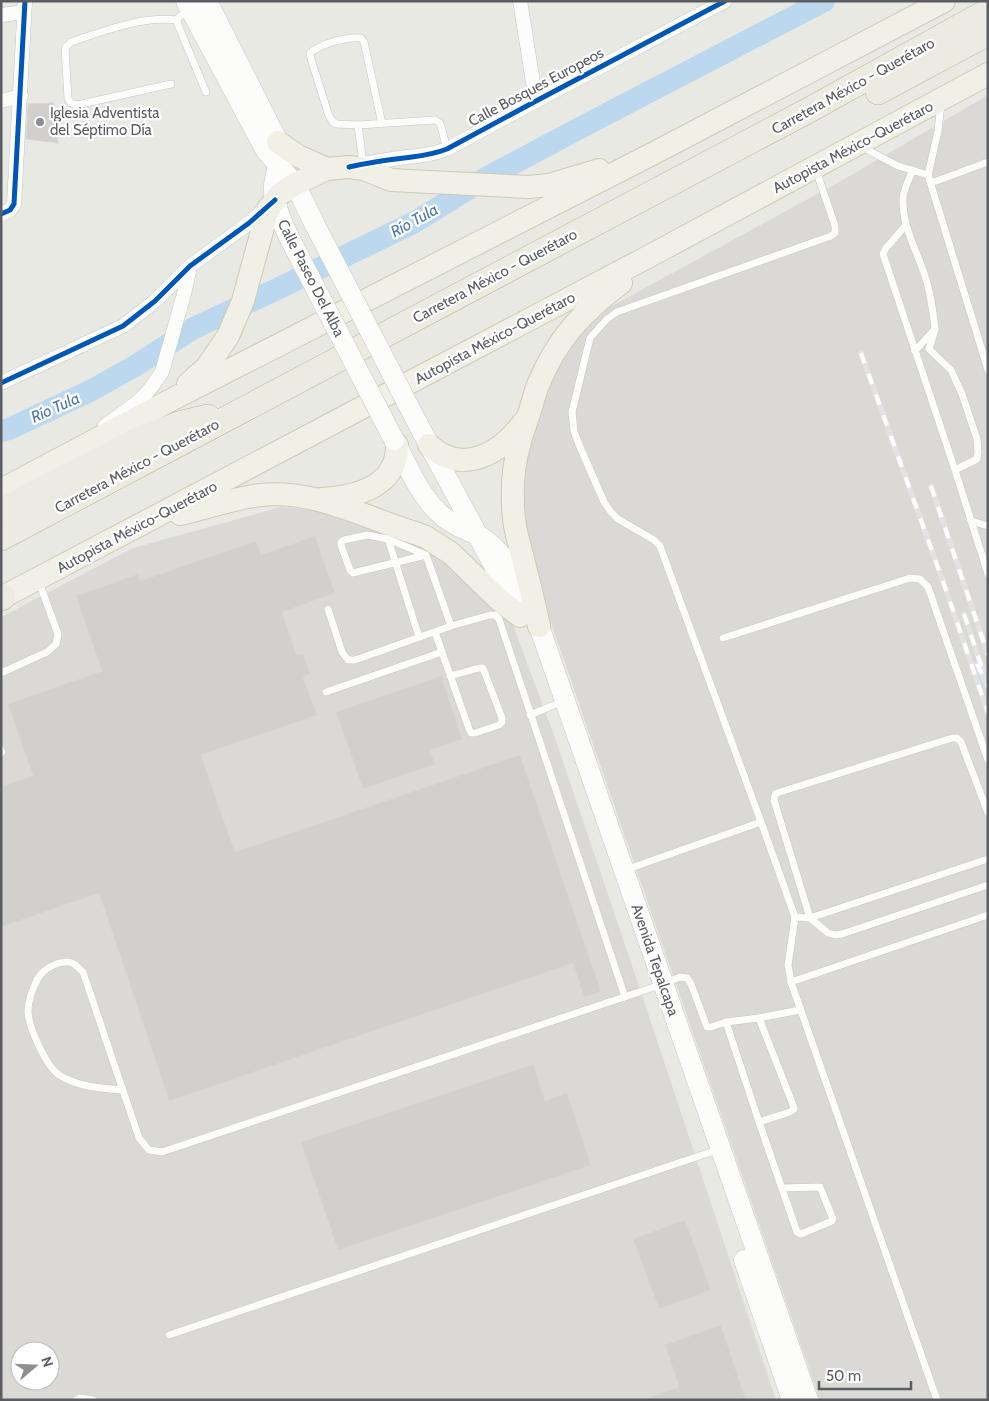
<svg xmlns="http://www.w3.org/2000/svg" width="989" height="1401" font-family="Cabin,sans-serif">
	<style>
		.industrial { fill: #dad9d5; fill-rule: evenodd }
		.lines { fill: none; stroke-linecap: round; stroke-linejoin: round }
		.river { stroke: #bcd8ef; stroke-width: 22 }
		.building { fill: #d1d0cd; stroke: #d8d7d4 }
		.lane-casing { stroke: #c6c7c6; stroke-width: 8 }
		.street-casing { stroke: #c6c7c6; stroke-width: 15 }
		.secondary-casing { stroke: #c6c7c6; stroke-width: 21 }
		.primary-casing { stroke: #cfc9b5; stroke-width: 24 }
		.highway-casing { stroke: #bcb296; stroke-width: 26 }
		.lane { stroke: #fcfcfb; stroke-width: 7 }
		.street { stroke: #fcfcfb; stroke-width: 14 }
		.secondary { stroke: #fcfcfb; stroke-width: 20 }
		.primary { stroke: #f1f0e7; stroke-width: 22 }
		.highway { stroke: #ecebe1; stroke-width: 25 }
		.rail-casing { stroke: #e1e2e1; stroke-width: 5.5 }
		.rail { stroke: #fff; stroke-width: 4; stroke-dasharray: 11; stroke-linecap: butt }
		.secondary-bridge-casing { stroke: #c6c7c6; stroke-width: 21; stroke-linecap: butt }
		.secondary-bridge { stroke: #fcfcfb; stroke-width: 20 }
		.cycleway-casing { stroke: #fff; stroke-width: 8 }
		.cycleway { stroke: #0057b8; stroke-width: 5 }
		.poi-dot { fill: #8c8e8f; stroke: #fff; stroke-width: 2 }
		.labels { text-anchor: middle; stroke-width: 4.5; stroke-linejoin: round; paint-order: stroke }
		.street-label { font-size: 15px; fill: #5a5d61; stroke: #fff }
		.poi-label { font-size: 15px; fill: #5a5d61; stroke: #fff; text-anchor: start }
		.water-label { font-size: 16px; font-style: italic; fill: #4d77ac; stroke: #fff }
	</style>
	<rect width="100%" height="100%" fill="#e9e9e4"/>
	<g class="industrial">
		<path d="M 988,95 L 988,1400 L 820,1400 L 532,568 L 519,476 L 549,372 L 601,312 L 841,181 Z"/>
		<path d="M 281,507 L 303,509 L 332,515 L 440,555 L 513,625 L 555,738 L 644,1001 L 776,1400 L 1,1400 L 1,617 L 133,548 ZM 20,1351 L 50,1351 L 50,1381 L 20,1381 Z"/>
	</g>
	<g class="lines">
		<path class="river" d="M 1,431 L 9,429 L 92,390 L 135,366 L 194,328 L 275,290 L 415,222 L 486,178 L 597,119 L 824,1"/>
	</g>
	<g class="building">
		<path d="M 54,103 L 58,143 L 26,139 L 28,104 Z"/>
		<path d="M 315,536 L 335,593 L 282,612 L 297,656 L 303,654 L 310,674 L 303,677 L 317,715 L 201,755 L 235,852 L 520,755 L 601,991 L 584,997 L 573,963 L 169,1101 L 99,893 L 1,927 L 1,787 L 33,776 L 8,704 L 102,671 L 76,596 L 138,574 L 140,581 L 256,541 L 261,555 Z"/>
		<path d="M 441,676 L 462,739 L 430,750 L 435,764 L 363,789 L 336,712 Z"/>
		<path d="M 533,1064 L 545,1101 L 567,1093 L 591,1165 L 338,1250 L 301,1142 Z"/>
		<path d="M 685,1220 L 711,1290 L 659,1309 L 633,1239 Z"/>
		<path d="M 721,1325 L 746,1400 L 648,1400 L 648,1398 L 679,1387 L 665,1345 Z"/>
	</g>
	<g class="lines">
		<defs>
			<g id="lane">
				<path d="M 190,12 L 180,16 L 177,20 L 178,25 L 206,92"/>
				<path d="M 171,84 L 77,105 L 71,103 L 68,99 L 65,48 L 71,42 C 105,31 141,16 177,20"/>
				<path d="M 941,104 L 938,131 L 928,175 L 988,370"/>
				<path d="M 382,124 L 364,42 L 361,38 C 347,37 322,43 310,53 L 311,59 L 329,116 L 333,122 L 337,124 L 358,125 L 435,120 L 440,123 L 447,149"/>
				<path d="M 358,125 L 363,164"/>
				<path d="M 862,147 L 898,166 L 928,175"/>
				<path d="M 913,170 C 909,179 903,190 903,199 C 902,226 917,251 925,276 C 931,294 933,311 935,329 L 915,351"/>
				<path d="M 931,183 L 988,162"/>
				<path d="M 906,225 L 886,248 L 883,254 L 955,470 L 988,574"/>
				<path d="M 935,330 L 929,349 L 951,370 L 962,394 L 977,439 L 978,452 L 977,459 L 955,470"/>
				<path d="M 971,521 L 988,526"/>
				<path d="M 388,539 L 419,637"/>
				<path d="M 426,555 L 353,573 L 350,570 L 341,545 L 341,542 L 344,540 L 367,535 L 388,539 L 426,555 L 451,626"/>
				<path d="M 328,609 L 342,652 L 348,660 L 355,660 L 451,626 L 490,615 L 495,615 L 499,619 L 625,997"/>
				<path d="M 435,632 L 469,729 L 471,733 L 475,733 L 499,725 L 502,722 L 502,718 L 483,668 L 479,668 L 450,676"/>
				<path d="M 723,638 L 910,578 L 920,579 L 928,587 L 988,760"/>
				<path d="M 1,673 L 47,652 L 56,644 L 58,634 L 39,582"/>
				<path d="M 326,692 L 442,652"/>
				<path d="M 530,715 L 554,705"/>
				<path d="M 1,750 L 2,752"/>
				<path d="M 988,813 L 961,742 L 957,738 L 952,738 L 780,792 L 775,794 L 774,800 L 810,918 L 828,933 L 835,935 L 842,934 L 988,885"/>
				<path d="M 761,822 L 660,546 L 654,540 L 618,519 L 611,512 L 604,502 L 580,447 L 574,431 L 572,412 L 590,338 L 607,319 L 617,312 L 831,236 L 835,233 L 835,226 L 816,170"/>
				<path d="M 625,870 L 761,822 L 795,917 L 810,918 L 988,859"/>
				<path d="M 795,917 L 788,965 L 791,982 L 937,1400"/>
				<path d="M 791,982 L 988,915"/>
				<path d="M 759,1018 L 800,1010"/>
				<path d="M 726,1022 L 759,1122"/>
				<path d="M 122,1090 C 100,1088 78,1087 59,1075 C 46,1066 28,1026 28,1011 C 28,1001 35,979 43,972 C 50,965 65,959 74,964 C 77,966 80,970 83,972 L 139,1138 L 149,1150 L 162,1152 L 663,984 L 680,977 L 687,978 L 691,984 L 707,1027 L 711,1027 L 726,1022 L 759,1018 L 793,1105 L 794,1109 L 790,1112 L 759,1122 L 797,1232 L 801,1234 L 832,1221 L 833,1219 L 820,1187 L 782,1188"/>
				<path d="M 169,1335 L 720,1149"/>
				<path d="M 76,1400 L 80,1398 L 93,1400"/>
			</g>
			<g id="street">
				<path d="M 520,1 L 536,101"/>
				<path d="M 1,15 L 24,12"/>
				<path d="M 1,101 L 21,96"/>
				<path d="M 359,165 C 375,162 391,159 407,157 C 421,156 434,154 447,149 L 536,101 L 725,1"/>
				<path d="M 1,214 L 10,210 L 14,204 L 25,1"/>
				<path d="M 1,383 L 123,326 L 155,301 L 190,266 L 249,223 L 267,207"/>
				<path d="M 105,426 L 139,401 L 150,389 L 162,372 L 184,294 L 190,267"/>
			</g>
			<g id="secondary">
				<path d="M 186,1 L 266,151 L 295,184 L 315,225"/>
				<path d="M 207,1 L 278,142 C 282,159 276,169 274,185 C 273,203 281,221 289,237"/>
				<path d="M 419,426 L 521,616"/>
				<path d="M 394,440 C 407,464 418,493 438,512 C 452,526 469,530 484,539 C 510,556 528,599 539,626 L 808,1400"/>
				<path d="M 744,1260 L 792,1400"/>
			</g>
			<g id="primary">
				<path d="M 278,142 L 298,156 L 327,169"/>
				<path d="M 188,384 L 207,367 L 228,336 L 243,301 L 268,209 L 280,194 L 295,184 L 327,169 L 349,167 L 364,169 L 391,180 L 529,187 L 549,185 L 599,170"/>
				<path d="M 429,445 C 462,476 500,454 523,423"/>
				<path d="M 1,490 L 169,401 L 658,151 L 944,1"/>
				<path d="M 322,499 C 355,497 398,487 397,445"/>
				<path d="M 180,514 C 207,508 234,498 261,495 C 298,491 331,503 365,515 C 385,523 406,530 426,537 L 452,554 L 497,598 L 520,616"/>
				<path d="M 1,598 L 644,259 L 988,74"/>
				<path d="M 539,626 C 535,608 531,589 526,571 C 522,553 516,536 514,519 C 510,479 515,451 529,414 C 532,405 534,395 538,385 C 557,339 581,313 621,283"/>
			</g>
			<g id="highway">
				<path d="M 878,92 L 988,33"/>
				<path d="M 1,511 L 135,441 L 179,424 L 208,417"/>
				<path d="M 1,538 L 811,109 L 988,11"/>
				<path d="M 1,598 L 3,597"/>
			</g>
		</defs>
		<use href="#lane" class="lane-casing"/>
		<use href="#street" class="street-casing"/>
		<use href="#secondary" class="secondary-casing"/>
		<use href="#primary" class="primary-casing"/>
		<use href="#highway" class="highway-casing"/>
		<use href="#lane" class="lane"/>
		<use href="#street" class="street"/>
		<use href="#secondary" class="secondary"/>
		<use href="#primary" class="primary"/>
		<use href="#highway" class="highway"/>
		<defs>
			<g id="rail">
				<path d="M 861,353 L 946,590 L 988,713"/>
				<path d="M 931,486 L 988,655"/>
				<path d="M 964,614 L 983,671"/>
				<path d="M 977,664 L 988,687"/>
			</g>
		</defs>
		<use href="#rail" class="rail-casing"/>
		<use href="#rail" class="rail"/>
		<defs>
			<g id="secondary-bridge">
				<path d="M 315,225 L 419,426"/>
				<path d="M 289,237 L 394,440"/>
			</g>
		</defs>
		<use href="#secondary-bridge" class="secondary-bridge-casing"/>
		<use href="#secondary-bridge" class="secondary-bridge"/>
		<defs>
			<g id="cycleway">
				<path d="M 349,167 C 367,163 386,160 404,158 C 419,156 432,155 447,149 L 536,101 L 725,1"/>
				<path d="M 1,214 L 10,210 L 14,204 L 25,1"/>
				<path d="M 1,383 L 123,326 L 155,301 L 190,266 L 249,223 L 275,200"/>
			</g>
		</defs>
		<use href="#cycleway" class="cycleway-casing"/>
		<use href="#cycleway" class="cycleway"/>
	</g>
	<circle class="poi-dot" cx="40" cy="122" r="5"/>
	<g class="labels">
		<g class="street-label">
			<text transform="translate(853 86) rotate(-29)" y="5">Carretera México - Querétaro</text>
			<text transform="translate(536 87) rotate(-28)" y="5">Calle Bosques Europeos</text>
			<text transform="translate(853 147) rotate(-28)" y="5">Autopista México-Querétaro</text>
			<text transform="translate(495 276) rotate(-28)" y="5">Carretera México - Querétaro</text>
			<text transform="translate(311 278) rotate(63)" y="5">Calle Paseo Del Alba</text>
			<text transform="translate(495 338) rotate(-28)" y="5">Autopista México-Querétaro</text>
			<text transform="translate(137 466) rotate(-28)" y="5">Carretera México - Querétaro</text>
			<text transform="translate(137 527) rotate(-28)" y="5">Autopista México-Querétaro</text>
			<text transform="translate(655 960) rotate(71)" y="5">Avenida Tepalcapa</text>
		</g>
		<g class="poi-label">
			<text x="50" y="118">Iglesia Adventista<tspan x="50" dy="17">del Séptimo Día</tspan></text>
		</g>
		<g class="water-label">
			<text transform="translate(414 220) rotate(-29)" y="6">Río Tula</text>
			<text transform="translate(55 407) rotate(-24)" y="6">Río Tula</text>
		</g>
	</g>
	<rect width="989" height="1401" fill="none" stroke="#5a5d61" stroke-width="5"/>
	<g transform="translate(35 1366) rotate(71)"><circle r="24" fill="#ffffff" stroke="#bdbec0"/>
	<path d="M0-4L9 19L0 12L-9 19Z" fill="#8c8e8f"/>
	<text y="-8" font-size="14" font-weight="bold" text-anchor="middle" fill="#5a5d61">N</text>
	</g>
	<path d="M819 1381v8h92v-8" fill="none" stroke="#5a5d61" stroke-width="2.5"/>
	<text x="826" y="1381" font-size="15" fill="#5a5d61" stroke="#ffffff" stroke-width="4" paint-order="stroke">50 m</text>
</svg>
